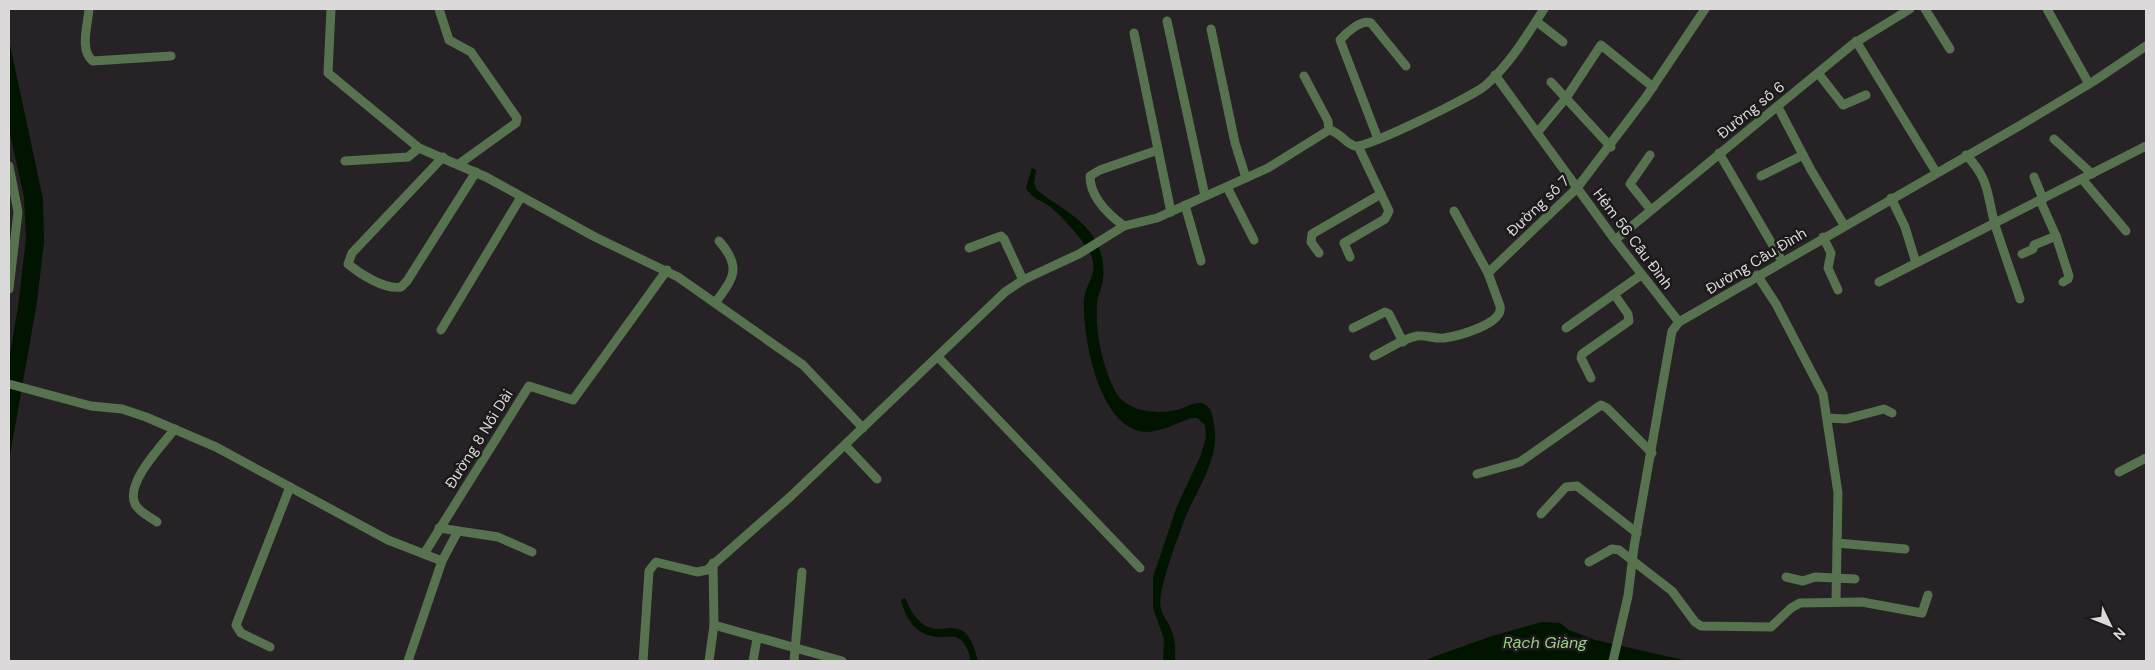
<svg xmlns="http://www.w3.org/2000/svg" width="2155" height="670" font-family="'DM Sans',sans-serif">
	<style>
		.water { fill: #001400 }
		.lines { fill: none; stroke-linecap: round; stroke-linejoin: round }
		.minor { stroke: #56724e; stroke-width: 9 }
		.labels { text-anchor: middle; stroke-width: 5; stroke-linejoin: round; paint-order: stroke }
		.street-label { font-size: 15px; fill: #dcd9db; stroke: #1c191b }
		.water-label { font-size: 16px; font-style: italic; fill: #98d089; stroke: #1c191b }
	</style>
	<rect width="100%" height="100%" fill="#262225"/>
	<g class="water">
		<path d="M 9,40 L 43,199 L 44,242 L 37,302 L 9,461 L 9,360 L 18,307 L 26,238 L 24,197 L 9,129 Z"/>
		<path d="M 1032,168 L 1036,170 L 1034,183 L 1037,190 C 1054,204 1076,214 1090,232 C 1102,249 1106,265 1102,285 C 1100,292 1097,297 1097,304 C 1095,331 1102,364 1114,389 C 1124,411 1154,415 1177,410 C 1185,408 1198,399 1206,405 C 1212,409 1213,418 1214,425 C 1221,458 1196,490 1184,521 C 1176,543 1167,566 1162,589 C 1156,616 1167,614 1173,635 C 1176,644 1175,652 1175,661 L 1163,661 L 1164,639 L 1153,608 L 1153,577 L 1177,506 L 1200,457 L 1206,438 L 1205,425 L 1197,418 L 1191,418 C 1178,423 1162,431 1148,432 C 1099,433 1082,335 1084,299 C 1086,282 1099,274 1091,255 C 1086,243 1058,211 1046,204 C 1038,199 1032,198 1026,188 Z"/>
		<path d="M 905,598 C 911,612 921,629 938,629 C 944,629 952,627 958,629 C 971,632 975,650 978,661 L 971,661 C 969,654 967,645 961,640 C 955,635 950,637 943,637 C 918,638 906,621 901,600 Z"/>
		<path d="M 1542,622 L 1560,623 L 1569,630 L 1595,640 L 1688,661 L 1425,661 L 1433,657 L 1492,636 Z"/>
	</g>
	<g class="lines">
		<g class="minor">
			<path d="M 89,9 C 88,24 79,51 93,61 L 171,56"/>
			<path d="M 331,9 L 328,73 L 419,148 L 486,177 L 595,237 L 678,277 L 803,365 L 863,428"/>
			<path d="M 439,9 L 449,40 L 471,52 L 517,118 L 516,123 L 459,164"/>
			<path d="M 1925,9 L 1950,49"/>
			<path d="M 2047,9 L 2089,84"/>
			<path d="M 1167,21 L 1205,196"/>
			<path d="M 1536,21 L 1563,42"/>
			<path d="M 1211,29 L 1235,143 L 1246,178"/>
			<path d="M 1134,33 L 1171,212"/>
			<path d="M 1856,41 L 1936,172"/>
			<path d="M 1818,73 L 1843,105 L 1866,95"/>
			<path d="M 1495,75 L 1615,240 L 1679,322"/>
			<path d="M 1304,76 L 1328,121 L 1329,130"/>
			<path d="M 1551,82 L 1611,147"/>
			<path d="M 1778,107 L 1811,170 L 1844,225"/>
			<path d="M 1537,133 L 1566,98 L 1601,45 L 1653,87"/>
			<path d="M 1378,139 L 1340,40 C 1346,33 1361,19 1371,23 L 1406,66"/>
			<path d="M 2054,139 L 2092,174"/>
			<path d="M 1719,153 L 1782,261"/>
			<path d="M 1650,155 L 1630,184 L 1651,210"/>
			<path d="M 1966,155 C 1990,179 1987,196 1995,225 C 2003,250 2012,275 2020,299"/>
			<path d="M 443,157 L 352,253 L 348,264 C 360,274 385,290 401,287 L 407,281 L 476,172"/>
			<path d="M 345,161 L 408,157 L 419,148"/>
			<path d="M 9,166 L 18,212 L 9,289"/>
			<path d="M 1761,176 L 1803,155"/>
			<path d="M 2034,177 L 2043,199"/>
			<path d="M 2082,179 L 2126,231"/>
			<path d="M 1227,187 L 1254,240"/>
			<path d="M 1891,198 L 1905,227 L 1916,263"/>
			<path d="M 2040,200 L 2056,236 L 2069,276 L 2068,279 L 2063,282"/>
			<path d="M 1185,205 L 1201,261"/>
			<path d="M 1454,211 L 1488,273"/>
			<path d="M 1124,226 C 1109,215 1090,197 1090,176 L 1100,170 L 1158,150"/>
			<path d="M 1823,237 L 1831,253 L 1828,268 L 1838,290"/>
			<path d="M 1615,240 L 1853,44 L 1910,9"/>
			<path d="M 969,248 L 1001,236 L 1004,239 L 1023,280"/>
			<path d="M 1319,253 L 1311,242 L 1312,234 L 1381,194"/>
			<path d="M 2022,254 L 2033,249 L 2034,245 L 2056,236"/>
			<path d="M 1350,257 L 1344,243 L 1385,219 L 1389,211 L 1358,146"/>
			<path d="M 1757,275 L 1776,304 L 1823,394 L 1838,493 L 1836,602"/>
			<path d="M 1879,282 L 2146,146"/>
			<path d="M 715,303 C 734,278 742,267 719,241"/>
			<path d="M 1353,328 L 1385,312 L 1389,314 L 1403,342"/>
			<path d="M 1566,328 L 1641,275"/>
			<path d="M 441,330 L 521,197"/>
			<path d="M 1374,356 C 1387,350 1403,338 1417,336 C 1426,335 1435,339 1444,338 C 1458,336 1504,324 1500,306 L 1488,273 L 1577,188 L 1646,97 L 1705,9"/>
			<path d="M 938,357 L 1140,568"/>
			<path d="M 1591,378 L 1581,358 L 1582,354 L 1629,321 L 1628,314 L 1614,294"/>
			<path d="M 9,384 L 91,406 L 122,409 L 146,417 L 216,447 L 388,540 L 442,561 L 408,661"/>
			<path d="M 1828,418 L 1846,419 L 1884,409 L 1892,413"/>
			<path d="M 845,445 L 877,479"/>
			<path d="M 2119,472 L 2146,458"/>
			<path d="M 1477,474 L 1520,462 L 1601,405 L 1607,408 L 1652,453"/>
			<path d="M 1541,514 L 1566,487 L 1577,486 L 1637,533"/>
			<path d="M 157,522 C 150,517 139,512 135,504 C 125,483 162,445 175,429"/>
			<path d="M 439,528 L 498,537 L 532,552"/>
			<path d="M 1837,543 L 1905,549"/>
			<path d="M 424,554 L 529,386 L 573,400 L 667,270"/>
			<path d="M 442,561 L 458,531"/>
			<path d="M 1589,562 L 1612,549 L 1619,550 L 1672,591 L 1695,622 L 1701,626 L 1771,627 L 1791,608 L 1800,603 L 1862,602 L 1922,613 L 1928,595"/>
			<path d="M 713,563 L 714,625 L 842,661"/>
			<path d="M 1786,577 L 1803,581 L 1815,577 L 1855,579"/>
			<path d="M 270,647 L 241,633 L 236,625 L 290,487"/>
			<path d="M 643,661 L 649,571 L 656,562 L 697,572 L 707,570 L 790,497 L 1005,292 L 1023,280 L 1079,254 L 1124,226 L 1157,218 L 1268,168 L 1329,130 C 1340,132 1345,143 1355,146 C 1366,149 1475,95 1486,85 C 1510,64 1527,35 1544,9"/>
			<path d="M 709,661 L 714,625"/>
			<path d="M 753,661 L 757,639"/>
			<path d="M 794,661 L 802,572"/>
			<path d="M 1613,661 L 1628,596 L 1634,547 L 1672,331 L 1679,322 L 2019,126 L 2094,81 L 2146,46"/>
		</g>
	</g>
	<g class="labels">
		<g class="street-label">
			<text transform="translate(1751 110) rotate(-39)" y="5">Đường số 6</text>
			<text transform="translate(1538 206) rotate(-44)" y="5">Đường số 7</text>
			<text transform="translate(1633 239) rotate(53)" y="5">Hẻm 56 Cẫu Đình</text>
			<text transform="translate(1756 261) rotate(-31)" y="5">Đường Cầu Đình</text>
			<text transform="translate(479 439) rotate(-58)" y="5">Đường 8 Nối Dài</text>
		</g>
		<g class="water-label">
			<text x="1545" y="648">Rạch Giàng</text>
		</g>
	</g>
	<rect width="2155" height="670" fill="none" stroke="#dcd9db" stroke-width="20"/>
	<g transform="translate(2110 625) rotate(133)" stroke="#1c191b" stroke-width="4" paint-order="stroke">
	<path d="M0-4L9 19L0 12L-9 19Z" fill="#dcd9db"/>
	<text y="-8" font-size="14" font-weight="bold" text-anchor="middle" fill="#dcd9db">N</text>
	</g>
</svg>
